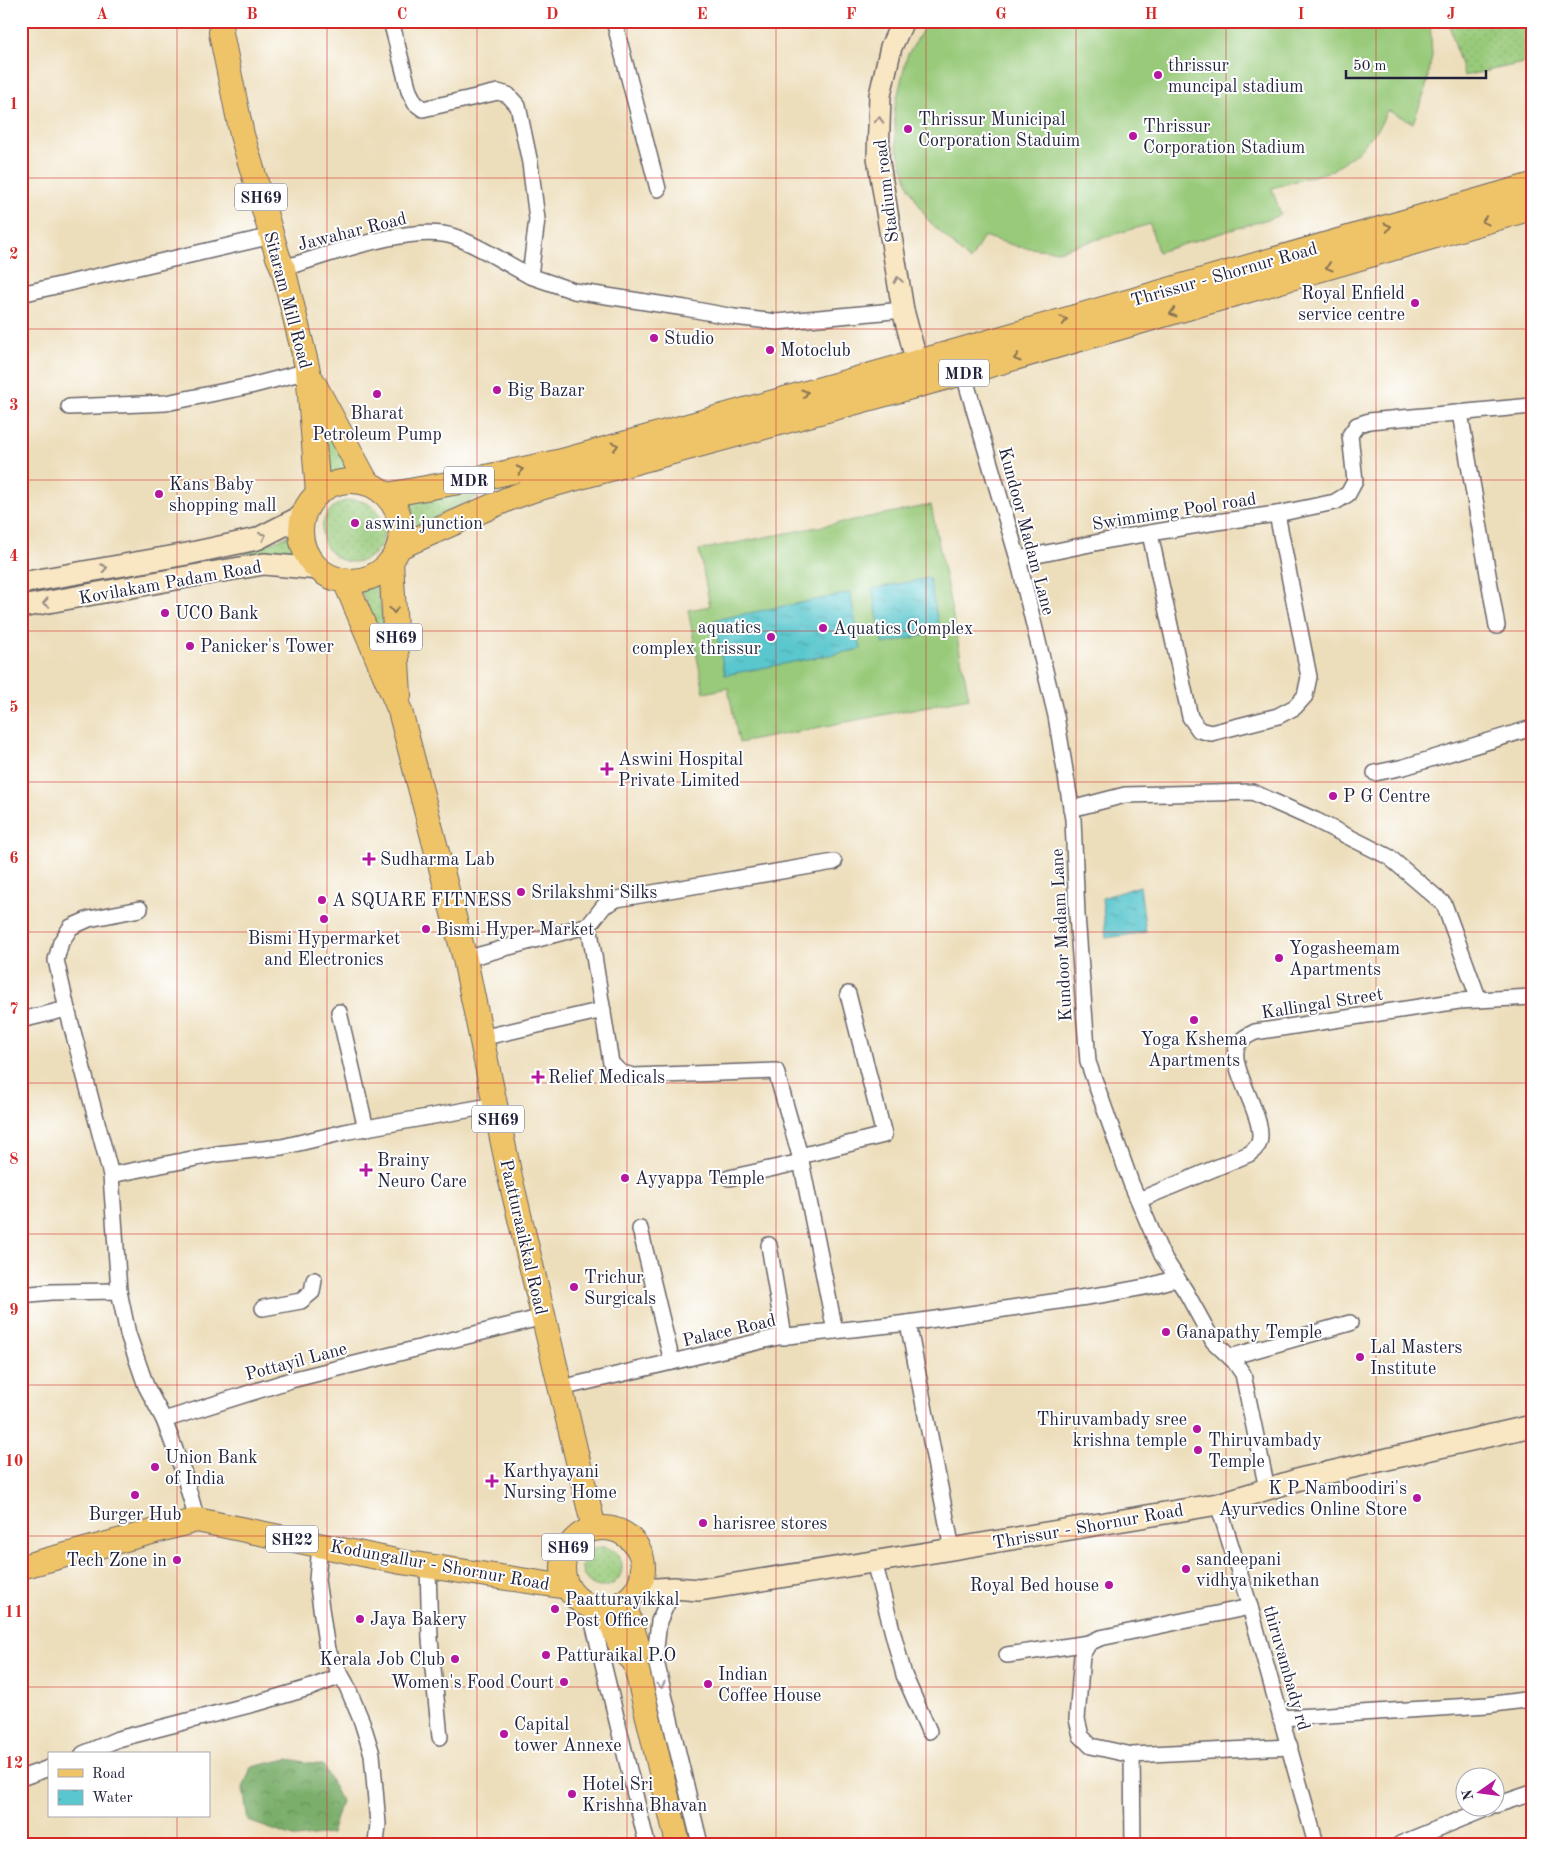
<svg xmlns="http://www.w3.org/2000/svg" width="1553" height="1865" font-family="'Old Standard TT',serif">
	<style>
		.grass { fill: url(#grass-dots); stroke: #5e765a }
		.forest { fill: url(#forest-crowns); stroke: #4e6852 }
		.pitch { fill: #99ca7a; stroke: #5e765a }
		.water { fill: url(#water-ripples); stroke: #3e7484 }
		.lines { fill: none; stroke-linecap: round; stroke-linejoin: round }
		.street-casing { stroke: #696468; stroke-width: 18 }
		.secondary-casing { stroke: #696468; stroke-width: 24 }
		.primary-casing { stroke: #696468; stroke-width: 26 }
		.street { stroke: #fff; stroke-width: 15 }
		.secondary { stroke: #f9e7c3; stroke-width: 21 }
		.primary { stroke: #efc469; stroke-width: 24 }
		.oneway { stroke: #988e86 }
		.oneway2 { stroke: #887352 }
		.oneway3 { stroke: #9c9ca7 }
		.grid { fill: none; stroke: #d62828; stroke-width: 1; stroke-opacity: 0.55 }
		.poi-dot { fill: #b5179e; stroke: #fff; stroke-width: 2 }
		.labels { text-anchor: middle; stroke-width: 4; stroke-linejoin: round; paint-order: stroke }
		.shield { fill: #fff; stroke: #646476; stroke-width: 1 }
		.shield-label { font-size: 16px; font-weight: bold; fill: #22223b }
		.poi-label { font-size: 18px; fill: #22223b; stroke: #fff; text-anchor: start }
		.street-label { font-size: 18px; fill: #22223b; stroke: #fff }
		.neatline { fill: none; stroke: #d62828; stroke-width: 2 }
		.grid-label { font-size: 16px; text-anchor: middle; font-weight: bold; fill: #d62828 }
	</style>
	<defs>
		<pattern id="grass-dots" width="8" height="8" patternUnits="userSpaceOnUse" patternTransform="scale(1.25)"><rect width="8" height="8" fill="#99ca7a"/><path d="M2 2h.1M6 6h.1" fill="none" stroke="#84ad6a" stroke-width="1.8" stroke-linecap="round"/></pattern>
		<pattern id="forest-crowns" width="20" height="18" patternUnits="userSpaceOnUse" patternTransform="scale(1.25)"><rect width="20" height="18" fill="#7aae6a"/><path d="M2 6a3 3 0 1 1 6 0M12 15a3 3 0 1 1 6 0" fill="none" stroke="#648d58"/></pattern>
		<pattern id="water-ripples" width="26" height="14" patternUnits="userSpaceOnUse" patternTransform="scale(1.25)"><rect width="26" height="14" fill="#5ac7ce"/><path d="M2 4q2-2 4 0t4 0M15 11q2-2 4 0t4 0" fill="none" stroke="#4aa1a8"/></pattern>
	</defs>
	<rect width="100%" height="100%" fill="#fff"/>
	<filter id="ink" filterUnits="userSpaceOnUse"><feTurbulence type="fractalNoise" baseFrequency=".02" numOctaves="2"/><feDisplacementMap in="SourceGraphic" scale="10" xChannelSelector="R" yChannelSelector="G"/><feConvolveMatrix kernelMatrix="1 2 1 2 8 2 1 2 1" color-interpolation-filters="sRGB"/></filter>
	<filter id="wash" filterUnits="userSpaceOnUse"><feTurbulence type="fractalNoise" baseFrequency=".0096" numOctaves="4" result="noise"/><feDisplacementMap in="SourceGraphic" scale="20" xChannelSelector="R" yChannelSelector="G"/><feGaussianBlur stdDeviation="1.12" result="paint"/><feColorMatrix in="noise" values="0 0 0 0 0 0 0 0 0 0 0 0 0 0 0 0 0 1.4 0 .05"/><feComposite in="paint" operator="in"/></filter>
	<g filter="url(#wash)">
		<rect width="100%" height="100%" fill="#eddebb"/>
		<g class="grass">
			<path d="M 1448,21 L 1532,21 L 1532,61 L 1464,76 Z"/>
			<path d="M 318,395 L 348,472 L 332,477 Z"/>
			<path d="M 492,490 L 414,527 L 408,502 Z"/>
			<circle cx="353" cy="531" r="31"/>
			<path d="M 293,534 L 297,555 L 243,554 Z"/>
			<path d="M 377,585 L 391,667 L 361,590 Z"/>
			<circle cx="602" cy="1567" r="20"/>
		</g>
		<path class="forest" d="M 288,1759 L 323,1765 L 341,1801 L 331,1834 L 296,1838 L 248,1821 L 243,1788 L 251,1767 Z"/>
		<g class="pitch">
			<path d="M 928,21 L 1430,21 L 1432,56 L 1425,91 L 1413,123 L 1387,110 L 1379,128 L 1355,154 L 1331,171 L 1272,188 L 1281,215 L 1158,252 L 1150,224 L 1058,251 L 1019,247 L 984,236 L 970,261 L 927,219 L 909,187 L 896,145 L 894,111 L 907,56 Z"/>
			<path d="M 931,505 L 969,698 L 739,743 L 728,688 L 704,693 L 688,610 L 710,606 L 699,550 Z"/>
		</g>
		<g class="water">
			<path d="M 929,578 L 940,632 L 883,644 L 872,589 Z"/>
			<path d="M 850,593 L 861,649 L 725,675 L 714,620 Z"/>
			<path d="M 1140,886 L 1146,932 L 1106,938 L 1102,898 Z"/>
		</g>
	</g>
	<g filter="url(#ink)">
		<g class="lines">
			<defs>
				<g id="street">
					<path d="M 614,21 L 658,189"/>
					<path d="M 283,268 C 326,256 413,222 455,237 C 480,246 505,263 530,276 L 537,219 L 530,163 L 518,106 L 508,95 L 498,92 L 423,109 L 415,103 L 409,91 L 391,21"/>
					<path d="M 530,276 L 574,291 L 685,308 L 734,317 L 777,322 L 903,310"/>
					<path d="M 21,294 L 272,236"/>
					<path d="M 961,365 L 1018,559 L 1056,716 L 1073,819 L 1077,915 L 1088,1062 L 1131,1183 L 1162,1255 L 1186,1292 L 1213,1341 L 1234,1361 L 1243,1374 L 1267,1489"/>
					<path d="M 69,407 L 166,403 L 250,386 L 308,371"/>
					<path d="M 1460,413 L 1497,626"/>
					<path d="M 1150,534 L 1190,717 L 1199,730 L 1211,733 L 1278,716 L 1295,707 L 1305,696 L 1309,677 L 1277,514"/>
					<path d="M 1018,559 L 1114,539 L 1216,522 L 1277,514 L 1335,502 L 1348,494 L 1355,481 L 1350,435 L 1357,425 L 1369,421 L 1532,406"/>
					<path d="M 1375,773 L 1404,767 L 1532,728"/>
					<path d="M 1071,809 L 1125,795 L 1252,792 L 1315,820 L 1389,857 L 1444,904 L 1479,1000"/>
					<path d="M 589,925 L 604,906 L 617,899 L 834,862"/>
					<path d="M 465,959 L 589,925 L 611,1063 L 620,1072 L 633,1076 L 776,1071 L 800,1156 L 835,1331"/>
					<path d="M 339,1012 L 366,1129"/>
					<path d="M 21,1020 L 67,1009"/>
					<path d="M 481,1038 L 603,1010"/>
					<path d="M 800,1156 L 884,1135 L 848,994"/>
					<path d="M 111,1175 L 217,1154 L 282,1147 L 349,1131 L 495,1105"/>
					<path d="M 729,1178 L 801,1162"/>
					<path d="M 1139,1200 L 1249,1154 C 1252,1152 1256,1148 1258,1145 C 1269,1123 1232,1075 1236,1050 C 1238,1040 1247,1036 1255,1032 L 1459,1001 L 1532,997"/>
					<path d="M 640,1229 L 672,1362"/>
					<path d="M 769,1245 L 784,1337"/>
					<path d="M 119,1291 L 111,1175 L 67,1009 L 56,960 L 61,942 L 71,927 L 89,919 L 140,909"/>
					<path d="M 21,1295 L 52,1292 L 119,1291 L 128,1334 L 146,1386 L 164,1420"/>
					<path d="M 263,1308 L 301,1301 L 312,1292 L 314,1280"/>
					<path d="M 1230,1357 L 1350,1323"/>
					<path d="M 561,1388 L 778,1337 L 908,1323"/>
					<path d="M 1218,1504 L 1250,1607 L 1316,1844"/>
					<path d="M 197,1520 L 183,1471 L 164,1420 L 291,1380 L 543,1317"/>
					<path d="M 320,1545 L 317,1580 L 327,1650 L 346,1684 L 362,1722 L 372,1754 L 378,1824 L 376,1844"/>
					<path d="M 952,1549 L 908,1323 L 1107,1294 L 1150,1286 L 1177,1278"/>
					<path d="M 874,1562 L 904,1675 L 929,1731"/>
					<path d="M 428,1566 L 430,1639 L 440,1737"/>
					<path d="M 674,1588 L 659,1621 L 655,1657 L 700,1844"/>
					<path d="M 589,1606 L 647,1844"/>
					<path d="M 1250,1607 L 1100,1638 L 1089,1643 L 1082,1655 L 1077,1719 L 1081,1736 L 1091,1746 L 1132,1755 L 1290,1747"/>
					<path d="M 1007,1655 L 1089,1643"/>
					<path d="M 1281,1718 L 1487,1705 L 1532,1699"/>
					<path d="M 83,1754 L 118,1739 L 261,1702 L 312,1687 L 341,1676"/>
					<path d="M 1132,1755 L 1133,1844"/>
					<path d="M 21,1778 L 49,1768"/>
					<path d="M 1496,1805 L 1532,1793"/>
					<path d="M 1400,1844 L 1488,1808"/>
				</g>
				<g id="secondary">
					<path d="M 903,21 L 891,47 L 880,95 L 878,157 L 903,310 L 921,378"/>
					<path d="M 21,583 L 187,554 L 257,539 L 304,515"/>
					<path d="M 21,607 L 187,577 L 264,564 L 319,569"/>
					<path d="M 638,1590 L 674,1588 L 699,1590 L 952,1549 L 1218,1504 L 1300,1479 L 1532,1426"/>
				</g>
				<g id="primary">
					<path d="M 222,21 L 221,33 L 242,135 L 278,257 L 283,268 L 308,371 L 318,493"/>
					<path d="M 312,380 L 367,483"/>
					<circle cx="351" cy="531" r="50"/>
					<path d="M 387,495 L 481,478 L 562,461 L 957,351 L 1532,185"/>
					<path d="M 399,547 L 508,499 L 533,490 L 963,373 L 1532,208"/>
					<path d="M 391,562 L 399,695"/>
					<path d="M 345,581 L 400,711 L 465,959 L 510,1177 L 594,1528"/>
					<circle cx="603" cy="1568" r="40"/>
					<path d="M 21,1567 L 197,1520 L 401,1562 L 567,1587"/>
					<path d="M 624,1603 L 637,1644 L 635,1662 L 678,1844"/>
					<path d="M 605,1608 L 622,1649 L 635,1662"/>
				</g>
			</defs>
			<use href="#street" class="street-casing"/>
			<use href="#secondary" class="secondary-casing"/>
			<use href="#primary" class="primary-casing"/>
			<use href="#street" class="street"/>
			<use href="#secondary" class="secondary"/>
			<use href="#primary" class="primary"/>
		</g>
		<defs><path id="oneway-chevron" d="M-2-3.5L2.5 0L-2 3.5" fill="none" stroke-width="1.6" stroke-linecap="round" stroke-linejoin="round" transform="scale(1.25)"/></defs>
		<g class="oneway">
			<use href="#oneway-chevron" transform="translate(879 120) rotate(-88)"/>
			<use href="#oneway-chevron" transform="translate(898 280) rotate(-99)"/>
			<use href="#oneway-chevron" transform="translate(263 536) rotate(-24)"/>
			<use href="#oneway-chevron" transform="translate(104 568) rotate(-10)"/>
			<use href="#oneway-chevron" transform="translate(46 603) rotate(169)"/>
		</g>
		<g class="oneway2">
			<use href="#oneway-chevron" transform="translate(1485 221) rotate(164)"/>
			<use href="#oneway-chevron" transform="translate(1388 227) rotate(-16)"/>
			<use href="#oneway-chevron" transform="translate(1329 267) rotate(163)"/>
			<use href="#oneway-chevron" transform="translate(1173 313) rotate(164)"/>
			<use href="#oneway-chevron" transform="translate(1064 320) rotate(-16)"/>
			<use href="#oneway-chevron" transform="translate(1017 358) rotate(164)"/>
			<use href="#oneway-chevron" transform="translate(805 393) rotate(-16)"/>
			<use href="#oneway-chevron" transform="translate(615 446) rotate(-15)"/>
			<use href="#oneway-chevron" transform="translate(520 470) rotate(-12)"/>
			<use href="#oneway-chevron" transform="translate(394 610) rotate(87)"/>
		</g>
		<use class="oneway3" href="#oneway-chevron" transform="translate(661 1685) rotate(77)"/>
	</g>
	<path class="grid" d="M 177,21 L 177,1754M 327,21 L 327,1844M 477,21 L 477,1844M 627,21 L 627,1844M 776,21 L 776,1844M 926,21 L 926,1844M 1076,21 L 1076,1844M 1226,21 L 1226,1844M 1376,21 L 1376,1844M 21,178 L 1532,178M 21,329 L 1532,329M 21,480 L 1532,480M 21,631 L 1532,631M 21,782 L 1532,782M 21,932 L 1532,932M 21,1083 L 1532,1083M 21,1234 L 1532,1234M 21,1385 L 1532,1385M 21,1536 L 1532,1536M 21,1687 L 1532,1687M 177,1816 L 177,1844"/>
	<g class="poi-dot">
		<circle cx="1158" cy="75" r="5"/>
		<circle cx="908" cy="129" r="5"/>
		<circle cx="1133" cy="136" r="5"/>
		<circle cx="1415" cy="303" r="5"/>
		<circle cx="654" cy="338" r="5"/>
		<circle cx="770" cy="350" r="5"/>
		<circle cx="497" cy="390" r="5"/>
		<circle cx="377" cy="394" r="5"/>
		<circle cx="159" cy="494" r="5"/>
		<circle cx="355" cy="523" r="5"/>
		<circle cx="165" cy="613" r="5"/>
		<circle cx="823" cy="628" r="5"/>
		<circle cx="771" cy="637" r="5"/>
		<circle cx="190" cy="646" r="5"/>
		<path d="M604.5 761.5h5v5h5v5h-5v5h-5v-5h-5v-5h5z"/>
		<circle cx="1333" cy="796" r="5"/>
		<path d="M366.5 851.5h5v5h5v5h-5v5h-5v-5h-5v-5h5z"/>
		<circle cx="521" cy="892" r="5"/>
		<circle cx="322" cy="900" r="5"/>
		<circle cx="324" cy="919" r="5"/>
		<circle cx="426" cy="929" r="5"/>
		<circle cx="1279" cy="958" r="5"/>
		<circle cx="1194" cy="1020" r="5"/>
		<path d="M535.5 1069.5h5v5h5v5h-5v5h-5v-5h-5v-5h5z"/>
		<path d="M363.5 1162.5h5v5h5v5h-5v5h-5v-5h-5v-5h5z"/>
		<circle cx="625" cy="1178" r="5"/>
		<circle cx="574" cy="1287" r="5"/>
		<circle cx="1166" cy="1332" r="5"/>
		<circle cx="1360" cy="1357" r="5"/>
		<circle cx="1197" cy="1429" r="5"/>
		<circle cx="1198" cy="1450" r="5"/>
		<circle cx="155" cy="1467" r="5"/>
		<path d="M489.5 1473.5h5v5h5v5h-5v5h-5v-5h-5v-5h5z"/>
		<circle cx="135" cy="1495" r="5"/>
		<circle cx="1417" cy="1498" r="5"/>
		<circle cx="703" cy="1523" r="5"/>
		<circle cx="177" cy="1560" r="5"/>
		<circle cx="1186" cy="1569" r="5"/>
		<circle cx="1109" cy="1585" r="5"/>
		<circle cx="555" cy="1609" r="5"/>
		<circle cx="360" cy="1619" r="5"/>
		<circle cx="546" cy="1655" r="5"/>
		<circle cx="455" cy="1659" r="5"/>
		<circle cx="564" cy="1682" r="5"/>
		<circle cx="708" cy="1684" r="5"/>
		<circle cx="504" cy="1734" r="5"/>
		<circle cx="572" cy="1794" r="5"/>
	</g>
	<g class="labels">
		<g class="shield">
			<rect x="235" y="183.5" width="52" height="27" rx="4"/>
			<rect x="939" y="359.5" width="50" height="27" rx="4"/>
			<rect x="444" y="466.5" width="50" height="27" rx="4"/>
			<rect x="370" y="623.5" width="52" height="27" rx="4"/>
			<rect x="472" y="1105.5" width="52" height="27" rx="4"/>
			<rect x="266" y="1525.5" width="52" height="27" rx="4"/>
			<rect x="542" y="1533.5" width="52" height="27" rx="4"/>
		</g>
		<g class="shield-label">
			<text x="261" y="203">SH69</text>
			<text x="964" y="379">MDR</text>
			<text x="469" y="486">MDR</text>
			<text x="396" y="643">SH69</text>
			<text x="498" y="1125">SH69</text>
			<text x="292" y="1545">SH22</text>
			<text x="568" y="1553">SH69</text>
		</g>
		<g class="poi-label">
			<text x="1168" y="71">thrissur<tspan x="1168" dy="21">muncipal stadium</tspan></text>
			<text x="918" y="125">Thrissur Municipal<tspan x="918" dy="21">Corporation Staduim</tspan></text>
			<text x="1143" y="132">Thrissur<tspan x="1143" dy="21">Corporation Stadium</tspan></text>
			<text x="1405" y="299" text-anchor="end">Royal Enfield<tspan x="1405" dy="21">service centre</tspan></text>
			<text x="664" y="344">Studio</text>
			<text x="780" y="356">Motoclub</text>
			<text x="507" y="396">Big Bazar</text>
			<text x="377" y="419" text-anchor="middle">Bharat<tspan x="377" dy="21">Petroleum Pump</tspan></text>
			<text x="169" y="490">Kans Baby<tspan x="169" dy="21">shopping mall</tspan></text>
			<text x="365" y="529">aswini junction</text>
			<text x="175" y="619">UCO Bank</text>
			<text x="761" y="633" text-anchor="end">aquatics<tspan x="761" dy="21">complex thrissur</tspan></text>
			<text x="833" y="634">Aquatics Complex</text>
			<text x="200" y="652">Panicker's Tower</text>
			<text x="618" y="765">Aswini Hospital<tspan x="618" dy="21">Private Limited</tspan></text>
			<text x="1343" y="802">P G Centre</text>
			<text x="380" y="865">Sudharma Lab</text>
			<text x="531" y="898">Srilakshmi Silks</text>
			<text x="332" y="906">A SQUARE FITNESS</text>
			<text x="436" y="935">Bismi Hyper Market</text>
			<text x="324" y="944" text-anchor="middle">Bismi Hypermarket<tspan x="324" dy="21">and Electronics</tspan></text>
			<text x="1289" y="954">Yogasheemam<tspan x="1289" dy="21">Apartments</tspan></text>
			<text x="1194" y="1045" text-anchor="middle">Yoga Kshema<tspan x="1194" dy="21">Apartments</tspan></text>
			<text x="548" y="1083">Relief Medicals</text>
			<text x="377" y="1166">Brainy<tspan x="377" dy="21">Neuro Care</tspan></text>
			<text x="635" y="1184">Ayyappa Temple</text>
			<text x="584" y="1283">Trichur<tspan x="584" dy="21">Surgicals</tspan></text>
			<text x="1176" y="1338">Ganapathy Temple</text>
			<text x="1370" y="1353">Lal Masters<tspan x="1370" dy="21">Institute</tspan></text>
			<text x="1187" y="1425" text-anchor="end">Thiruvambady sree<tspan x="1187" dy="21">krishna temple</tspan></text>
			<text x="1208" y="1446">Thiruvambady<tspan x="1208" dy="21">Temple</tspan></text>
			<text x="165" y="1463">Union Bank<tspan x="165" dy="21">of India</tspan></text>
			<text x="503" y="1477">Karthyayani<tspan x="503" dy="21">Nursing Home</tspan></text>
			<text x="1407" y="1494" text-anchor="end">K P Namboodiri's<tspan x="1407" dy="21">Ayurvedics Online Store</tspan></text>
			<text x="135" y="1520" text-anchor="middle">Burger Hub</text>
			<text x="713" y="1529">harisree stores</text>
			<text x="1196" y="1565">sandeepani<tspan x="1196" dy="21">vidhya nikethan</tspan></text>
			<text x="167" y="1566" text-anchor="end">Tech Zone in</text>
			<text x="1099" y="1591" text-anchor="end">Royal Bed house</text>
			<text x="565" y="1605">Paatturayikkal<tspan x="565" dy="21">Post Office</tspan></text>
			<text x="370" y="1625">Jaya Bakery</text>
			<text x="556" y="1661">Patturaikal P.O</text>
			<text x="445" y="1665" text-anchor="end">Kerala Job Club</text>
			<text x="718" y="1680">Indian<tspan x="718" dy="21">Coffee House</tspan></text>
			<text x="554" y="1688" text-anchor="end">Women's Food Court</text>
			<text x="514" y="1730">Capital<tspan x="514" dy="21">tower Annexe</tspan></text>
			<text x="582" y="1790">Hotel Sri<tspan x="582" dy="21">Krishna Bhavan</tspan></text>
		</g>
		<g class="street-label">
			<text transform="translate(886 191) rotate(-97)" y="6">Stadium road</text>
			<text transform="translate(352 231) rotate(-14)" y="6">Jawahar Road</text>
			<text transform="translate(1224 274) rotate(-16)" y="6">Thrissur - Shornur Road</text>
			<text transform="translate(288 300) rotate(75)" y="6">Sitaram Mill Road</text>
			<text transform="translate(1174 511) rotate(-9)" y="6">Swimmimg Pool road</text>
			<text transform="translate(1027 531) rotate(75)" y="6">Kundoor Madam Lane</text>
			<text transform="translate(170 582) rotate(-10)" y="6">Kovilakam Padam Road</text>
			<text transform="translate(1061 935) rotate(-93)" y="6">Kundoor Madam Lane</text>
			<text transform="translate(1322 1003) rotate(-9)" y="6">Kallingal Street</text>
			<text transform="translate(524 1237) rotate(77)" y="6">Paatturaaikkal Road</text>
			<text transform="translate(729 1330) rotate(-13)" y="6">Palace Road</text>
			<text transform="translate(296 1361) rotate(-15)" y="6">Pottayil Lane</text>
			<text transform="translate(1088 1526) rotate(-10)" y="6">Thrissur - Shornur Road</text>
			<text transform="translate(440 1565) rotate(10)" y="6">Kodungallur - Shornur Road</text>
			<text transform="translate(1287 1668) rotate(74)" y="6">thiruvambady rd</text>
		</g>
	</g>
	<rect width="1553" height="1865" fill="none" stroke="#fff" stroke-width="55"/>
	<rect x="48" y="1752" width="162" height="65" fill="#ffffff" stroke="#a7a7b1"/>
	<rect x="58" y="1769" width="25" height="8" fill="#efc469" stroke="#a7a7b1"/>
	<text x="92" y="1778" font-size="15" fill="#22223b">Road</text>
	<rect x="58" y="1790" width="25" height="15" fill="url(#water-ripples)" stroke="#a7a7b1"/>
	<text x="92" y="1802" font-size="15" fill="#22223b">Water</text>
	<g transform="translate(1480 1792) rotate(256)"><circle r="24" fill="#ffffff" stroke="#a7a7b1"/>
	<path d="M0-4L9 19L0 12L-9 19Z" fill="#b5179e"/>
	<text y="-8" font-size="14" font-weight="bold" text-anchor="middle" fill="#22223b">N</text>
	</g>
	<path d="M1346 70v8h140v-8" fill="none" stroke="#22223b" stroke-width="2.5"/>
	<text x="1353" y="70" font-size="15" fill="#22223b" stroke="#ffffff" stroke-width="4" paint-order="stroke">50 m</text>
	<rect x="28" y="28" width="1498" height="1810" class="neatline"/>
	<g class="grid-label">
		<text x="102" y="19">A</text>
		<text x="252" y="19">B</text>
		<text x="402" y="19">C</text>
		<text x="552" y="19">D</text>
		<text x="702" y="19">E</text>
		<text x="851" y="19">F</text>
		<text x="1001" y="19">G</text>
		<text x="1151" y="19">H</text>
		<text x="1301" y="19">I</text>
		<text x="1451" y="19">J</text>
		<text x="14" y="109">1</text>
		<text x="14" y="259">2</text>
		<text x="14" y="410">3</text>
		<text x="14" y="561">4</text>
		<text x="14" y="712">5</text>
		<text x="14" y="863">6</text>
		<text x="14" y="1014">7</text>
		<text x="14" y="1164">8</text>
		<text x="14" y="1315">9</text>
		<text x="14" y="1466">10</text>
		<text x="14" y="1617">11</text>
		<text x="14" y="1768">12</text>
	</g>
</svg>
